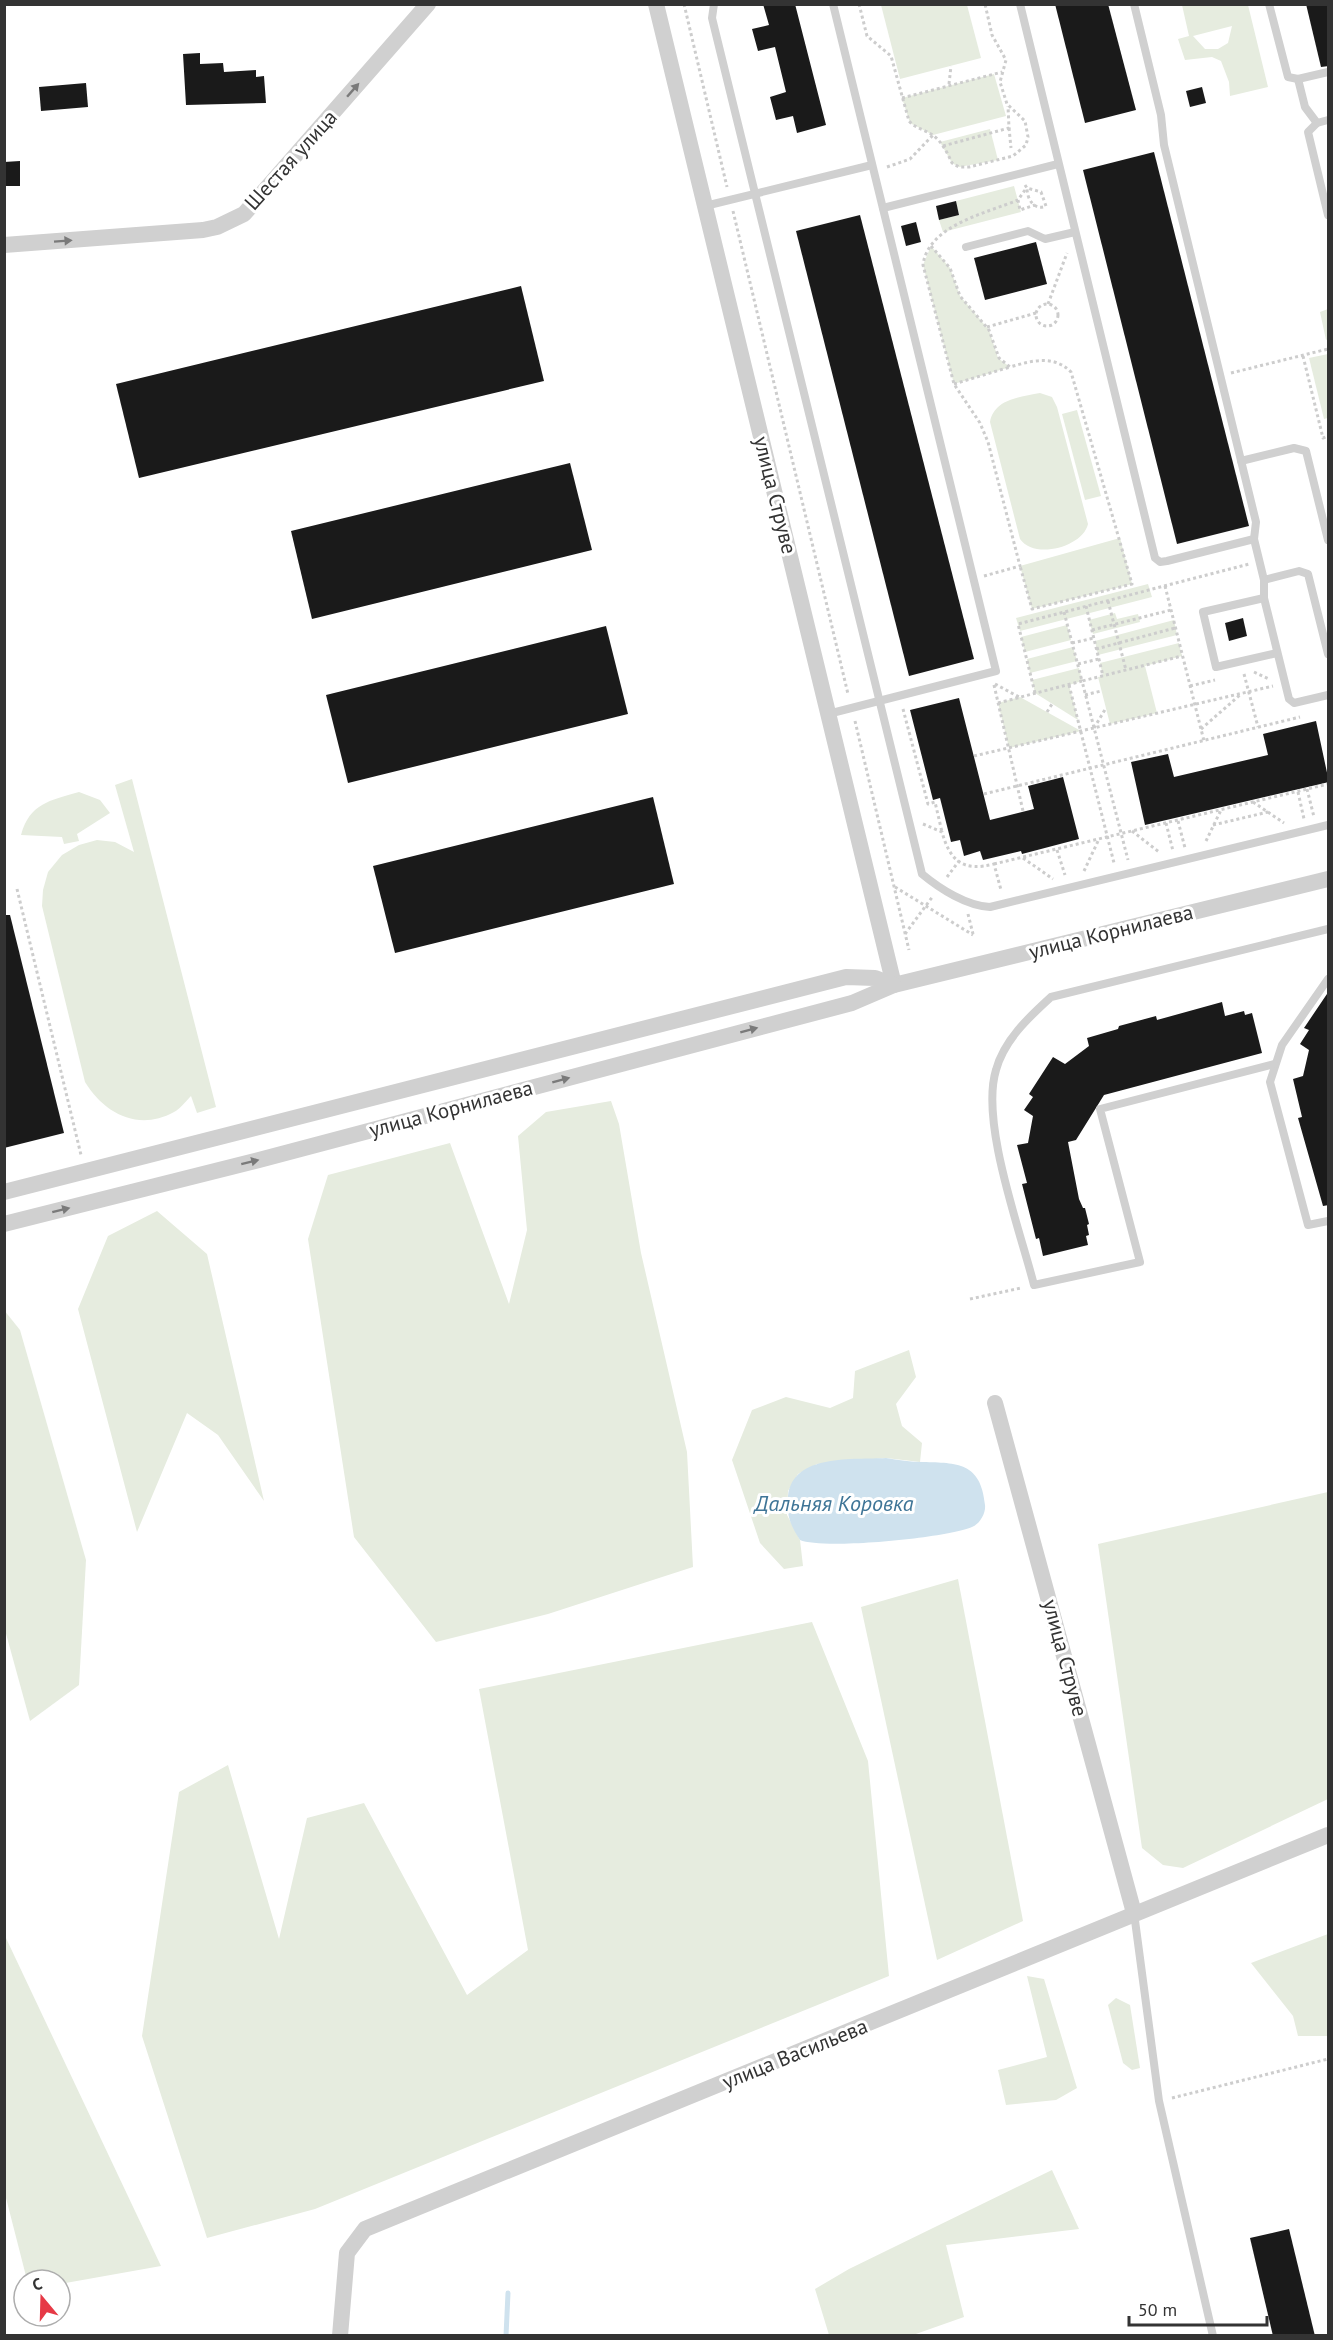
<svg xmlns="http://www.w3.org/2000/svg" width="1333" height="2340" font-family="'PT Sans',sans-serif">
	<style>
		.green { fill: #e6ecdf; fill-rule: evenodd }
		.water { fill: #cfe2ee }
		.lines { fill: none; stroke-linecap: round; stroke-linejoin: round }
		.stream { stroke: #cfe2ee; stroke-width: 5 }
		.building { fill: #1a1a1a }
		.path { stroke: #cdcdcd; stroke-width: 3; stroke-dasharray: 3 3; stroke-linecap: butt }
		.service { stroke: #d0d0d0; stroke-width: 8 }
		.minor { stroke: #d0d0d0; stroke-width: 16 }
		.oneway { fill: #7a7a7a }
		.labels { text-anchor: middle; stroke-width: 6; stroke-linejoin: round; paint-order: stroke }
		.street-label { font-size: 21px; fill: #333; stroke: #fff }
		.water-label { font-size: 22px; font-style: italic; fill: #3f7597; stroke: #fff }
	</style>
	<rect width="100%" height="100%" fill="#fff"/>
	<g class="green">
		<path d="M 881,5 L 967,5 L 981,58 L 900,79 Z"/>
		<path d="M 1182,5 L 1248,5 L 1268,87 L 1230,96 L 1229,82 L 1221,61 L 1212,57 L 1185,60 L 1178,39 L 1189,36 ZM 1232,26 L 1228,43 L 1218,49 L 1205,49 L 1193,36 Z"/>
		<path d="M 994,74 L 1006,116 L 933,135 L 910,123 L 902,98 Z"/>
		<path d="M 990,129 L 998,160 L 959,167 L 952,163 L 940,142 Z"/>
		<path d="M 1014,186 L 1021,212 L 943,232 L 939,220 L 959,215 L 956,201 Z"/>
		<path d="M 931,246 L 950,268 L 960,296 L 989,330 L 998,358 L 1010,367 L 954,384 L 923,265 Z"/>
		<path d="M 1328,309 L 1328,339 L 1326,340 L 1320,312 Z"/>
		<path d="M 1328,354 L 1328,418 L 1324,419 L 1309,358 Z"/>
		<path d="M 1040,393 L 1052,397 L 1057,407 L 1088,524 C 1083,547 1034,560 1020,539 L 990,422 C 994,399 1020,397 1040,393 Z"/>
		<path d="M 1077,410 L 1101,496 L 1085,500 L 1062,414 Z"/>
		<path d="M 1120,538 L 1132,584 L 1032,609 L 1020,566 Z"/>
		<path d="M 1148,584 L 1152,597 L 1020,631 L 1016,618 Z"/>
		<path d="M 1115,613 L 1117,619 L 1138,614 L 1140,622 L 1093,634 L 1089,620 Z"/>
		<path d="M 1174,620 L 1177,635 L 1098,655 L 1095,641 Z"/>
		<path d="M 1067,625 L 1071,640 L 1025,652 L 1021,637 Z"/>
		<path d="M 1179,643 L 1182,656 L 1145,666 L 1157,713 L 1110,724 L 1098,677 L 1103,676 L 1100,663 Z"/>
		<path d="M 1073,647 L 1077,661 L 1030,673 L 1027,659 Z"/>
		<path d="M 1079,668 L 1082,681 L 1069,685 L 1078,720 L 1035,693 L 1032,680 Z"/>
		<path d="M 1020,697 L 1081,731 L 1009,748 L 998,703 Z"/>
		<path d="M 132,779 L 216,1107 L 197,1113 L 191,1096 C 186,1101 180,1109 174,1112 C 138,1132 104,1113 85,1082 L 42,906 L 43,890 L 48,872 L 62,855 L 79,845 L 97,840 L 115,842 L 134,852 L 115,785 Z"/>
		<path d="M 79,792 L 100,800 L 110,813 L 77,834 L 79,841 L 64,844 L 62,837 L 21,835 C 30,803 49,801 79,792 Z"/>
		<path d="M 611,1101 L 619,1124 L 641,1253 L 687,1452 L 693,1567 L 548,1614 L 436,1642 L 354,1537 L 308,1239 L 328,1175 L 450,1143 L 509,1304 L 527,1230 L 518,1136 L 546,1112 Z"/>
		<path d="M 157,1211 L 207,1254 L 264,1501 L 218,1435 L 187,1413 L 137,1532 L 78,1309 L 108,1236 Z"/>
		<path d="M 4,1310 L 20,1330 L 86,1560 L 79,1685 L 30,1721 L 5,1630 Z"/>
		<path d="M 909,1350 L 916,1377 L 896,1404 L 902,1426 L 922,1443 L 920,1462 L 886,1458 L 817,1464 L 798,1474 L 788,1491 L 787,1515 L 800,1540 L 803,1566 L 784,1569 L 760,1543 L 732,1460 L 752,1410 L 786,1397 L 830,1408 L 853,1398 L 855,1371 Z"/>
		<path d="M 1328,1492 L 1328,1799 L 1183,1868 L 1163,1865 L 1142,1848 L 1098,1544 Z"/>
		<path d="M 958,1579 L 1023,1921 L 937,1960 L 861,1607 Z"/>
		<path d="M 812,1622 L 868,1761 L 889,1976 L 315,2209 L 207,2238 L 142,2036 L 179,1792 L 228,1765 L 279,1939 L 307,1818 L 364,1803 L 467,1995 L 528,1950 L 479,1689 Z"/>
		<path d="M 1328,1934 L 1328,2036 L 1298,2036 L 1293,2016 L 1251,1963 Z"/>
		<path d="M 5,1936 L 161,2266 L 60,2284 L 60,2280 L 27,2280 L 5,2194 Z"/>
		<path d="M 1027,1976 L 1044,1979 L 1077,2088 L 1056,2100 L 1006,2105 L 998,2070 L 1047,2057 Z"/>
		<path d="M 1116,1998 L 1130,2005 L 1140,2068 L 1132,2070 L 1123,2063 L 1108,2005 Z"/>
		<path d="M 1052,2170 L 1079,2229 L 946,2245 L 964,2317 L 913,2335 L 829,2335 L 815,2289 L 849,2269 Z"/>
	</g>
	<path class="water" d="M 886,1458 C 898,1460 911,1462 923,1462 C 957,1463 981,1462 985,1505 C 986,1513 980,1524 972,1527 C 947,1538 823,1550 800,1540 C 790,1525 786,1514 788,1496 C 793,1453 854,1460 886,1458 Z"/>
	<g class="lines">
		<path class="stream" d="M 506,2336 L 508,2293"/>
	</g>
	<g class="building">
		<path d="M 763,4 L 795,4 L 826,125 L 797,133 L 793,116 L 776,120 L 770,97 L 786,92 L 775,47 L 758,51 L 752,29 L 769,25 Z"/>
		<path d="M 1055,4 L 1108,4 L 1136,110 L 1085,123 Z"/>
		<path d="M 1306,4 L 1329,4 L 1329,66 L 1321,67 Z"/>
		<path d="M 200,53 L 200,64 L 223,63 L 224,72 L 256,70 L 256,77 L 264,76 L 266,103 L 186,105 L 183,54 Z"/>
		<path d="M 86,83 L 88,107 L 41,111 L 39,87 Z"/>
		<path d="M 1202,87 L 1206,103 L 1190,107 L 1186,91 Z"/>
		<path d="M 1154,152 L 1249,526 L 1177,544 L 1083,170 Z"/>
		<path d="M 20,161 L 20,186 L 4,186 L 4,162 Z"/>
		<path d="M 956,201 L 959,215 L 939,220 L 936,206 Z"/>
		<path d="M 860,215 L 974,659 L 909,676 L 796,231 Z"/>
		<path d="M 916,222 L 921,242 L 906,246 L 901,226 Z"/>
		<path d="M 1036,242 L 1047,284 L 985,300 L 974,258 Z"/>
		<path d="M 521,286 L 544,381 L 139,478 L 116,384 Z"/>
		<path d="M 570,463 L 592,550 L 312,619 L 291,531 Z"/>
		<path d="M 1243,618 L 1247,636 L 1229,641 L 1225,623 Z"/>
		<path d="M 606,626 L 628,714 L 348,783 L 326,695 Z"/>
		<path d="M 959,698 L 990,820 L 1034,809 L 1028,786 L 1063,777 L 1079,839 L 1022,854 L 1021,851 L 983,860 L 980,851 L 964,856 L 960,840 L 951,842 L 940,798 L 933,800 L 910,710 Z"/>
		<path d="M 1316,721 L 1329,782 L 1145,825 L 1131,762 L 1168,754 L 1174,777 L 1268,755 L 1263,734 Z"/>
		<path d="M 653,797 L 674,884 L 395,953 L 373,866 Z"/>
		<path d="M 4,915 L 10,915 L 64,1133 L 4,1148 Z"/>
		<path d="M 1329,991 L 1329,1205 L 1323,1206 L 1298,1118 L 1302,1117 L 1293,1079 L 1303,1076 L 1309,1050 L 1300,1044 L 1309,1030 L 1304,1028 Z"/>
		<path d="M 1222,1002 L 1225,1016 L 1244,1011 L 1245,1015 L 1252,1013 L 1262,1053 L 1104,1095 L 1076,1140 L 1068,1142 L 1079,1199 L 1083,1208 L 1085,1208 L 1089,1224 L 1087,1225 L 1089,1235 L 1086,1236 L 1088,1245 L 1043,1256 L 1039,1238 L 1036,1239 L 1022,1184 L 1027,1183 L 1017,1145 L 1028,1143 L 1033,1116 L 1024,1110 L 1033,1097 L 1029,1094 L 1053,1057 L 1065,1064 L 1089,1046 L 1087,1038 L 1118,1029 L 1119,1026 L 1156,1016 L 1157,1020 Z"/>
		<path d="M 1289,2229 L 1315,2336 L 1273,2336 L 1250,2238 Z"/>
	</g>
	<g class="lines">
		<g class="path">
			<path d="M 684,4 L 727,187"/>
			<path d="M 859,4 L 867,36 L 891,56 L 909,121 C 915,128 923,129 931,134 C 941,140 947,152 952,163 L 959,167 L 969,167 L 1013,156 L 1026,145 L 1028,137 L 1025,121 L 1007,104 L 1000,82 L 1006,60 L 992,35 L 985,4"/>
			<path d="M 949,84 L 951,66"/>
			<path d="M 902,98 L 1002,72"/>
			<path d="M 1009,128 L 1011,148"/>
			<path d="M 943,146 L 1009,128 L 1008,106"/>
			<path d="M 887,167 L 910,159 L 933,135"/>
			<path d="M 1025,185 L 1027,188 L 1041,192 L 1046,206 C 1034,211 1027,199 1027,188"/>
			<path d="M 1025,190 L 1018,200 L 1020,210 L 1035,205"/>
			<path d="M 733,211 L 848,694"/>
			<path d="M 931,246 L 950,268 L 960,296 L 989,330 L 999,358 L 1010,367 C 1031,361 1053,354 1071,372 L 1132,584 L 1032,609 L 1020,566"/>
			<circle cx="1047" cy="315" r="11"/>
			<path d="M 1048,304 L 1067,253"/>
			<path d="M 987,327 L 1036,313"/>
			<path d="M 1303,356 L 1323,438 L 1328,436"/>
			<path d="M 1231,373 L 1328,349"/>
			<path d="M 954,384 L 1010,367"/>
			<path d="M 984,576 L 1020,566 L 988,442 L 980,423 L 954,384 L 923,265 C 928,225 987,213 1018,200"/>
			<path d="M 1165,586 L 1204,741"/>
			<path d="M 1108,601 L 1126,670"/>
			<path d="M 1086,606 L 1103,676"/>
			<path d="M 1064,612 L 1082,681 L 1182,656"/>
			<path d="M 1092,630 L 1171,610"/>
			<path d="M 1072,643 L 1094,638"/>
			<path d="M 1096,649 L 1175,628"/>
			<path d="M 1078,664 L 1099,659"/>
			<path d="M 1254,672 L 1269,679"/>
			<path d="M 1244,674 L 1258,727"/>
			<path d="M 995,684 L 1019,697"/>
			<path d="M 994,685 L 1023,811"/>
			<path d="M 1069,685 L 1114,863"/>
			<path d="M 1190,686 L 1215,680"/>
			<path d="M 1035,693 L 1018,624 L 1249,564"/>
			<path d="M 1085,695 L 1101,691"/>
			<path d="M 998,703 L 1082,681 L 1128,860"/>
			<path d="M 903,709 L 928,804 L 935,802 L 942,832"/>
			<path d="M 1047,712 L 1052,704"/>
			<path d="M 855,721 L 909,950"/>
			<path d="M 1094,728 L 1106,708"/>
			<path d="M 1201,729 L 1240,695"/>
			<path d="M 974,756 L 1273,686"/>
			<path d="M 1307,789 L 1314,817"/>
			<path d="M 1298,792 L 1304,819"/>
			<path d="M 984,794 L 1300,717"/>
			<path d="M 1253,802 L 1284,823"/>
			<path d="M 1178,821 L 1185,848"/>
			<path d="M 1166,823 L 1173,851"/>
			<path d="M 923,824 L 942,832 C 950,861 963,872 994,864 L 1001,890"/>
			<path d="M 1213,825 L 1268,812"/>
			<path d="M 1132,831 L 1159,852"/>
			<path d="M 1206,841 L 1221,810"/>
			<path d="M 1057,850 L 1065,875"/>
			<path d="M 1023,858 L 1053,879"/>
			<path d="M 994,864 L 1328,784"/>
			<path d="M 1084,871 L 1099,839"/>
			<path d="M 947,877 L 959,861"/>
			<path d="M 895,887 L 973,935"/>
			<path d="M 17,889 L 81,1155"/>
			<path d="M 968,914 L 973,934"/>
			<path d="M 905,934 L 933,896"/>
			<path d="M 970,1299 L 1021,1288"/>
			<path d="M 1172,2098 L 1328,2059"/>
		</g>
		<g class="service">
			<path d="M 714,4 L 712,18 L 922,874 C 940,889 967,906 990,907 L 1328,825"/>
			<path d="M 1020,4 L 1155,558 L 1160,562 L 1167,561 L 1254,539"/>
			<path d="M 1134,4 L 1161,115 L 1164,145 L 1256,522 L 1254,539 L 1264,580 L 1299,571 L 1308,574 L 1328,654"/>
			<path d="M 1269,4 L 1288,77 L 1298,79 L 1328,72"/>
			<path d="M 1298,79 L 1305,107 L 1317,123"/>
			<path d="M 1328,120 L 1317,123 L 1308,132 L 1328,215"/>
			<path d="M 705,206 L 872,165"/>
			<path d="M 883,208 L 1058,164"/>
			<path d="M 966,247 L 1028,231 L 1045,239 L 1075,232"/>
			<path d="M 1241,461 L 1294,448 L 1306,451 L 1328,540"/>
			<path d="M 1264,580 L 1264,598 L 1289,699 L 1294,703 L 1328,695"/>
			<path d="M 1264,598 L 1203,612 L 1216,667 L 1277,653"/>
			<path d="M 828,714 L 996,671 L 833,4"/>
			<path d="M 1328,979 L 1282,1045 L 1270,1082 L 1308,1225 L 1328,1221"/>
			<path d="M 1274,1064 L 1100,1109 L 1140,1262 L 1034,1285 C 1020,1230 980,1122 996,1070 C 1004,1040 1029,1017 1051,997 L 1328,929"/>
			<path d="M 1134,1913 L 1159,2101 L 1213,2336"/>
		</g>
		<g class="minor">
			<path d="M 656,4 L 894,985 L 1328,879"/>
			<path d="M 4,245 L 203,230 L 217,227 L 244,214 L 428,4"/>
			<path d="M 4,1192 L 846,977 L 875,978 L 894,985 L 852,1003 L 259,1160 L 4,1224"/>
			<path d="M 995,1403 L 1134,1913"/>
			<path d="M 340,2336 L 347,2253 L 365,2229 L 1328,1835"/>
		</g>
	</g>
	<defs><path id="oneway-solid" d="M-6-.8H1V-3.2L6.5 0L1 3.2V.8H-6Z" transform="scale(1.5)"/></defs>
	<g class="oneway">
		<use href="#oneway-solid" transform="translate(353 90) rotate(-49)"/>
		<use href="#oneway-solid" transform="translate(63 241) rotate(-4)"/>
		<use href="#oneway-solid" transform="translate(749 1030) rotate(-15)"/>
		<use href="#oneway-solid" transform="translate(561 1080) rotate(-15)"/>
		<use href="#oneway-solid" transform="translate(250 1162) rotate(-14)"/>
		<use href="#oneway-solid" transform="translate(61 1210) rotate(-14)"/>
	</g>
	<g class="labels">
		<g class="street-label">
			<text transform="translate(291 160) rotate(-48)" y="7">Шестая улица</text>
			<text transform="translate(775 495) rotate(76)" y="7">улица Струве</text>
			<text transform="translate(1111 932) rotate(-14)" y="7">улица Корнилаева</text>
			<text transform="translate(451 1109) rotate(-15)" y="7">улица Корнилаева</text>
			<text transform="translate(1065 1658) rotate(75)" y="7">улица Струве</text>
			<text transform="translate(795 2054) rotate(-22)" y="7">улица Васильева</text>
		</g>
		<g class="water-label">
			<text x="834" y="1511">Дальняя Коровка</text>
		</g>
	</g>
	<rect width="1333" height="2340" fill="none" stroke="#333333" stroke-width="12"/>
	<g transform="translate(42 2298) rotate(341)"><circle r="28" fill="#ffffff" stroke="#adadad" stroke-width="1.5"/>
	<path d="M0-4.5L10 22L0 15L-10 22Z" fill="#e63946"/>
	<text y="-9" font-size="16" font-weight="bold" text-anchor="middle" fill="#333333">С</text>
	</g>
	<path d="M1129 2316v9h138v-9" fill="none" stroke="#333333" stroke-width="3"/>
	<text x="1138" y="2316" font-size="18" fill="#333333" stroke="#ffffff" stroke-width="4.5" paint-order="stroke">50 m</text>
</svg>
